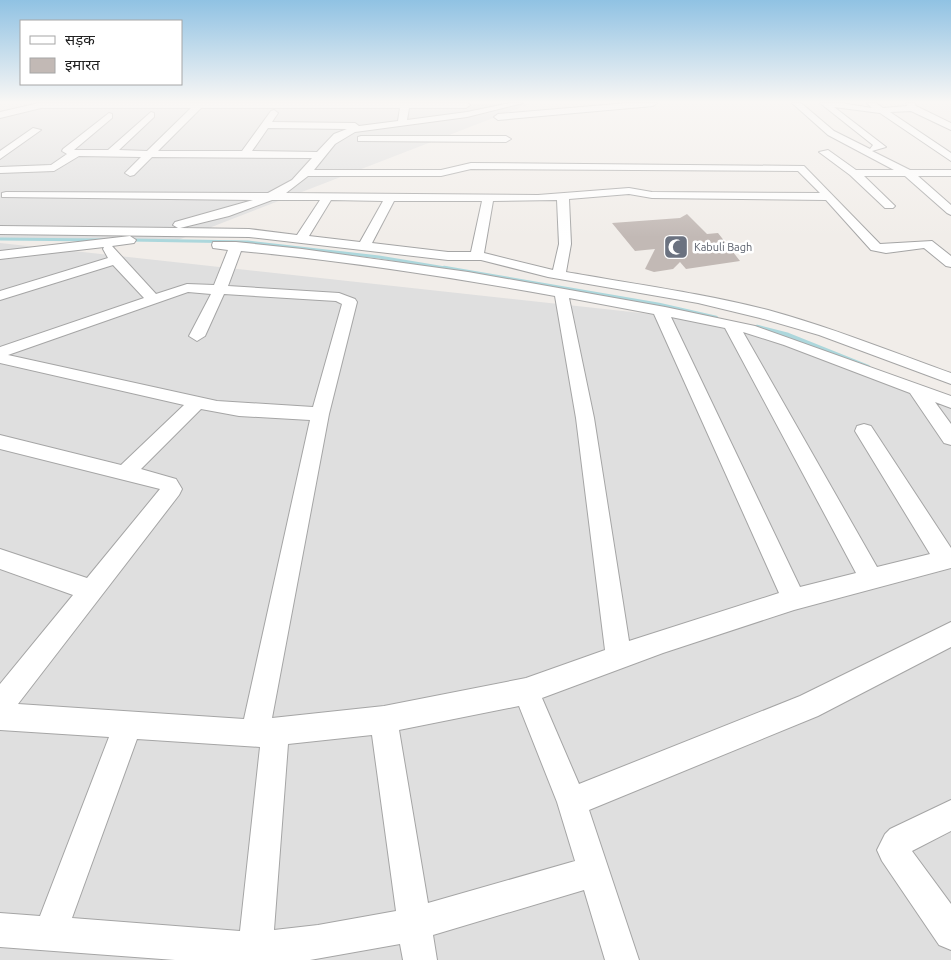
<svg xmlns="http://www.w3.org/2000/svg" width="951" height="960" font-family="Ubuntu,'Noto Sans Devanagari',sans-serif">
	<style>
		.residential { fill: #dfdfdf }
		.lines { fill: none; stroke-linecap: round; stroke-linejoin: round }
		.stream-far1 { stroke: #acd7dc; stroke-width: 3 }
		.stream { stroke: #acd7dc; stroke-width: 4.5 }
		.building { fill: #c2b9b5 }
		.minor-casing { stroke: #a5a5a5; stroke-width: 2 }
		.minor { fill: #fff; fill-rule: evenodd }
		.labels { text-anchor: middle; stroke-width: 5; stroke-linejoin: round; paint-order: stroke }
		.far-worship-label { font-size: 11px; fill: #5b616d; stroke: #fff; text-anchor: start }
	</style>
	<rect width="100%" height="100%" fill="#f1ede9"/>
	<g class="residential">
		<path d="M 57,103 L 532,103 L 178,240 L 0,238 L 0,117 Z"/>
		<path d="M 0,243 L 742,324 L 788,335 L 951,407 L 951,960 L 0,960 Z"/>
	</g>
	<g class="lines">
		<g class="stream-far1">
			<path d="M 0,239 L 103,240"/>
			<path d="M 130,240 L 248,242 L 379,257 L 451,269"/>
		</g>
		<g class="stream">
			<path d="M 444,268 L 659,305 L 716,318"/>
			<path d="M 757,327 L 788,335 L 868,367"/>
		</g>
	</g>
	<path class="building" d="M 687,214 L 707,234 L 718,233 L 740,261 L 686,269 L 680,262 L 673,269 L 654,272 L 645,269 L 655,249 L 635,251 L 612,223 L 680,218 Z"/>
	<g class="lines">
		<defs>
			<g id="minor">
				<path d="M 39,103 L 467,103 L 470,105 L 466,108 L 409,108 L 407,120 L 467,112 L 510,103 L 523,103 L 467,117 L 355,132 L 335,144 L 314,170 L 441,170 L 471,163 L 804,166 L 880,244 L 932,241 L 951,256 L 951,267 L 946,266 L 924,248 L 886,253 L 871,250 L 826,200 L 652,198 L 629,194 L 569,199 L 571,244 L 566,272 C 633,284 702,293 768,310 C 830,327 890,351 951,373 L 951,384 L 819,335 L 760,318 L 698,303 L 548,277 L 481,260 L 448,260 L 249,237 L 0,234 L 0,226 L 178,228 L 173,225 L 175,222 L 253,200 L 2,197 L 2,193 L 6,192 L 268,193 L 292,180 L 312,158 L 152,157 L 134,175 L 130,176 L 125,173 L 141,157 L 79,156 L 54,171 L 0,173 L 0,167 L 51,165 L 67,154 L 62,151 L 63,149 L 109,113 L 112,114 L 112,118 L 74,150 L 108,150 L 151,112 L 154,113 L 154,117 L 119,150 L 147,151 L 191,108 L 41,108 L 0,118 L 0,112 ZM 201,108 L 400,108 L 398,121 L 359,126 L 355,123 L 272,122 L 278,113 L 274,110 L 271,111 L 242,151 L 158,151 ZM 268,128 L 347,129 L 334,134 L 317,152 L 252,151 ZM 471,169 L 798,171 L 820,193 L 652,192 L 629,188 L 538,195 L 286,193 L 308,176 L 441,176 ZM 272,200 L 320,200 L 297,235 L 249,229 L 180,228 L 229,216 ZM 331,200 L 383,201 L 360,242 L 309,236 ZM 557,200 L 559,244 L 553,270 L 484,253 L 493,201 ZM 394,201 L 482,201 L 471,252 L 448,252 L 372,243 Z"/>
				<path d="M 628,103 L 657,103 L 653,106 L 498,120 L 494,117 L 498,114 Z"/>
				<path d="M 792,103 L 801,103 L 834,131 L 870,149 L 873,145 L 820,103 L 841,103 L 872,108 L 867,103 L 876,103 L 883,108 L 907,106 L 906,103 L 914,103 L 916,106 L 951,123 L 951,130 L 911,111 L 890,112 L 951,153 L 951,161 L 880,113 L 834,107 L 886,147 L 872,151 L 910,170 L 951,170 L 951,176 L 918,176 L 951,205 L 951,215 L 947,213 L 905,176 L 864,176 L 895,206 L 893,208 L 885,208 L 850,175 L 819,152 L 828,150 L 856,170 L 894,170 L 828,135 Z"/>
				<path d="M 33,128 L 41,130 L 0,159 L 0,151 Z"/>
				<path d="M 361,136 L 506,136 L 511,139 L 506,142 L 358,141 L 358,137 Z"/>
				<path d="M 130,236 L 136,240 L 134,243 L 112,246 L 156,294 L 187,284 L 214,285 L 228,250 L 213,248 L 212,245 L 213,242 L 236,242 L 302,249 L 468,272 L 665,307 L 755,326 L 951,396 L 951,408 L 935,402 L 951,424 L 951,445 L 944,443 L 910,393 L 784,345 L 743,332 L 877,567 L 930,554 L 855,431 L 857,426 L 864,424 L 871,426 L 951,548 L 951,568 L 794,610 L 663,653 L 542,698 L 579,784 L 800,696 L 951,622 L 951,647 L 818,716 L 589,810 L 639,960 L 605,960 L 584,890 L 433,935 L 437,960 L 403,960 L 400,944 L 310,960 L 175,960 L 0,947 L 0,913 L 40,916 L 109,737 L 0,730 L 0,684 L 73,595 L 0,569 L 0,549 L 87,578 L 160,489 L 0,449 L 0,435 L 121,465 L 184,405 L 0,363 L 0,347 L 144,298 L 113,265 L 0,300 L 0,291 L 108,258 L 103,249 L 104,247 L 0,259 L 0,251 ZM 241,251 C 346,261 450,277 555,296 L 576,418 L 605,650 L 526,678 L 384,706 L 272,718 L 329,414 L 357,302 L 355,299 L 339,293 L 228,286 ZM 188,292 L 211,294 L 189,336 L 197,341 L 205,336 L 224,294 L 336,301 L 342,304 L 313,407 L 217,401 L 8,355 ZM 569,298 L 654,314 L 779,593 L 629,641 L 594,418 ZM 671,317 L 725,328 L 856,573 L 800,587 ZM 201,409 L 239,416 L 310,420 L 244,719 L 18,704 L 179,495 L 182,489 L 176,479 L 141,469 ZM 519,706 L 557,802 L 575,861 L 428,903 L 399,730 ZM 372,735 L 396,911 L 318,925 L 274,930 L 288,744 ZM 137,739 L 260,747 L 240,931 L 72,918 Z"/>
				<path d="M 951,800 L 951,831 L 912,851 L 951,904 L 951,950 L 939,945 L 882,861 L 877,850 L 885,834 L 890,829 Z"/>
			</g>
		</defs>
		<use href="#minor" class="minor-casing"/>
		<use href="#minor" class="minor"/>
	</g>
	<linearGradient id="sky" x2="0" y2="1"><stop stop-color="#90c2e3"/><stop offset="0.43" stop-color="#f9f7f5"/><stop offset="1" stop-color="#f9f7f5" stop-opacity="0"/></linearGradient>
	<rect width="951" height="237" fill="url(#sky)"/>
	<defs>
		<symbol id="mosque-square" viewBox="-11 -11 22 22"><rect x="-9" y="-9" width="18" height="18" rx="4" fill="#6b7280" stroke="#fff"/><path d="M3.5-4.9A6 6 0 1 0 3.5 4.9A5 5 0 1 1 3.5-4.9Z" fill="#fff"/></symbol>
	</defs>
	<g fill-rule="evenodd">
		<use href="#mosque-square" x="662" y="233" width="28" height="28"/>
	</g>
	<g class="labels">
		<g class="far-worship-label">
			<text x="694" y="251">Kabuli Bagh</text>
		</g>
	</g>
	<rect x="20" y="20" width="162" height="65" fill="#ffffff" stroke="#a6a6a6"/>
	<rect x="30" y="36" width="25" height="8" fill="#ffffff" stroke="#a6a6a6"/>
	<text x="65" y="45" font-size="15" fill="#212121">सड़क</text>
	<rect x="30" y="58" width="25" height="15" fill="#c2b9b5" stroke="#a6a6a6"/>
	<text x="65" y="70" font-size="15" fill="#212121">इमारत</text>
</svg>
